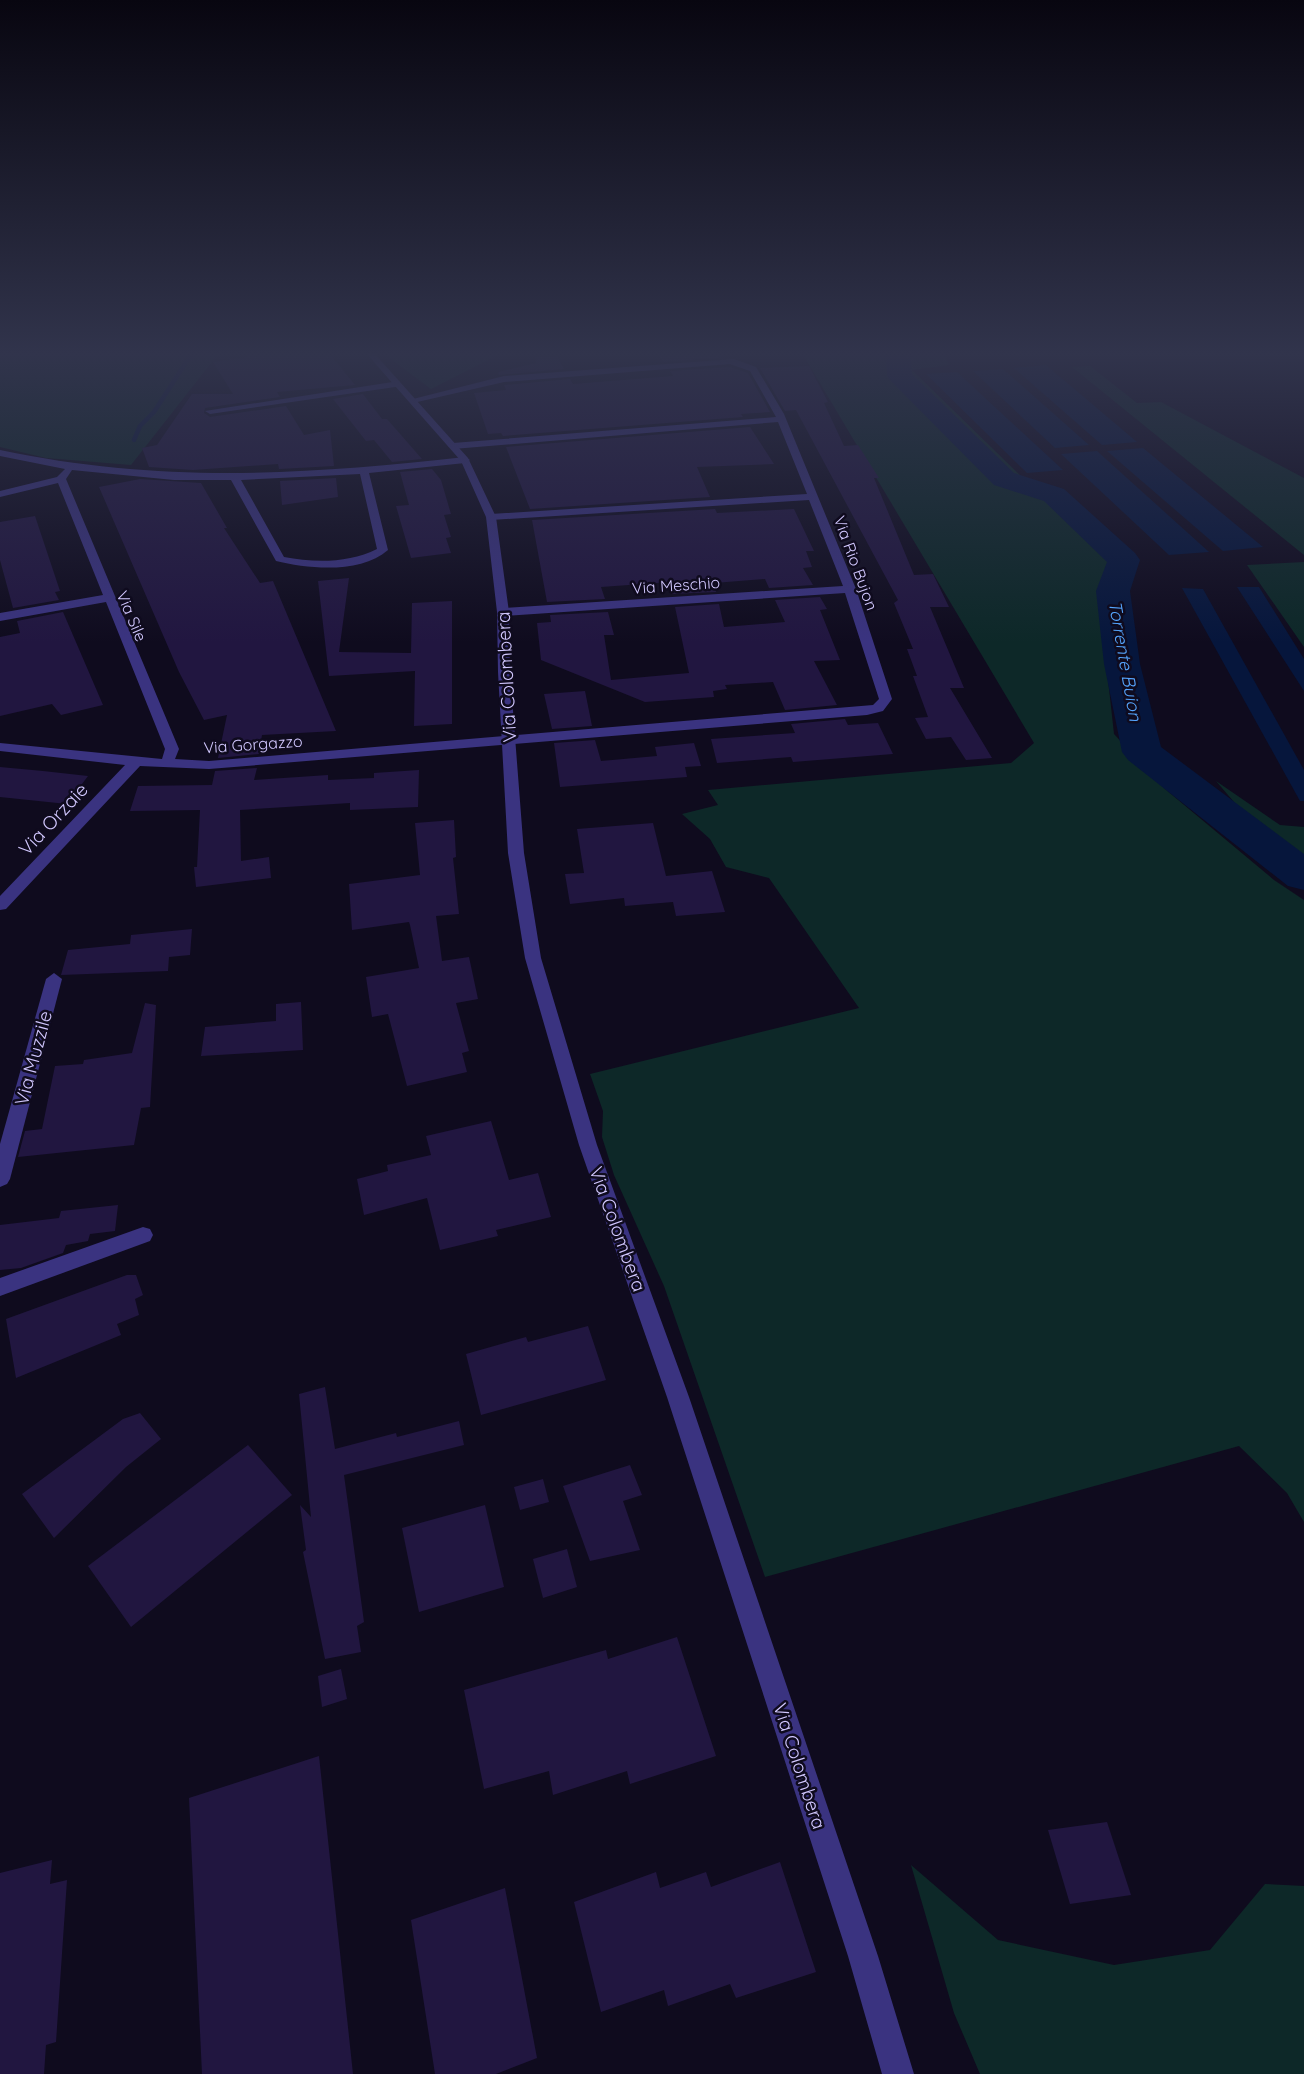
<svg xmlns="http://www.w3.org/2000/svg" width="1304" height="2074" font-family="Quicksand,sans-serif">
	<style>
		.green { fill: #0d2828 }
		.water { fill: #06163c }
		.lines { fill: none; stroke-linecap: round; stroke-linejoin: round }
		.stream { stroke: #06163c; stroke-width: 4.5 }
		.river { fill: #06163c; fill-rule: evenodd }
		.building { fill: #211640 }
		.minor { fill: #3a3380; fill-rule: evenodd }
		.tertiary { fill: #3a3380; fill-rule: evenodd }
		.labels { text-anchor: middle; stroke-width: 5; stroke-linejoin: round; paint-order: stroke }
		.far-street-label { font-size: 16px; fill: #d2c8ff; stroke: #0f0b1e }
		.far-water-label { font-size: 18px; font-style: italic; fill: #56a6ff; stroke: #0f0b1e }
		.street-label { font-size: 19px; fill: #d2c8ff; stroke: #0f0b1e }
	</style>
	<rect width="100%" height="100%" fill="#0f0b1e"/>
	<g class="green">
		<path d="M 0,353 L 219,353 L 131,465 L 46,458 L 0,447 Z"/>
		<path d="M 383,353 L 502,353 L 431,389 Z"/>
		<path d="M 802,353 L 944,353 L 949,365 L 912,370 L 1029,484 L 1060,493 L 1127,550 L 1106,661 L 1114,734 L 1165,789 L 1274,880 L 1304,900 L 1304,1522 L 1287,1493 L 1239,1446 L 765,1577 L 664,1286 L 614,1175 L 602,1137 L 603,1111 L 590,1074 L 859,1008 L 769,878 L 726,867 L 710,839 L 682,814 L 718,805 L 708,790 L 1011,763 L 1034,743 Z"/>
		<path d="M 1090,366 L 1137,403 L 1161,402 L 1304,478 L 1304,555 L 1072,367 Z"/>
		<path d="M 1304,562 L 1304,647 L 1247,565 Z"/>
		<path d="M 1216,781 L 1280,825 L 1304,827 L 1304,866 L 1275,850 Z"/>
		<path d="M 911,1865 L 998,1940 L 1114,1965 L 1210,1950 L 1265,1884 L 1304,1886 L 1304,2074 L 980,2074 L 954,2013 Z"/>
	</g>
	<g class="water">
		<path d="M 1046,365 L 1137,442 L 1102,445 L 1014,368 Z"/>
		<path d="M 1003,369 L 1089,445 L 1055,448 L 973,371 Z"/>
		<path d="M 957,372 L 1063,470 L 1027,473 L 926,374 Z"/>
		<path d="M 1143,448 L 1263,547 L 1223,551 L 1107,451 Z"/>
		<path d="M 1097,451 L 1209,552 L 1169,555 L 1061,454 Z"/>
		<path d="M 1237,587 L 1259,587 L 1304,659 L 1304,691 Z"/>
		<path d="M 1182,588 L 1203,589 L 1304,770 L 1304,801 L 1300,801 Z"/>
	</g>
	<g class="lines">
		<path class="stream" d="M 134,440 L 140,426 L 154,412 L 192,353"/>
		<path class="river" d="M 886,353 L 910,353 L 912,374 L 1014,473 L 1064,489 L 1135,553 L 1140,560 L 1130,591 L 1140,664 L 1161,747 L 1304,854 L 1304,890 L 1288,886 L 1128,760 L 1122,752 L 1104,664 L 1096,591 L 1107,562 L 1044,501 L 994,485 L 891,381 L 887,376 Z"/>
	</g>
	<g class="building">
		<path d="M 244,353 L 329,353 L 355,385 L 277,392 L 280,397 L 205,408 L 204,413 L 210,417 L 286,406 L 304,435 L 330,430 L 334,466 L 279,469 L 278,464 L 193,470 L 149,467 L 142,448 L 157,445 L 192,394 L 233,394 L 213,362 L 248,357 Z"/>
		<path d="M 657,353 L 722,353 L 725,357 L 663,362 Z"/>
		<path d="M 557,356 L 564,369 L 499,375 L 498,372 L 536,363 L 535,357 Z"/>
		<path d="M 809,366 L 828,402 L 824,403 L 844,446 L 858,445 L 879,478 L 874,478 L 914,575 L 933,574 L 949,607 L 930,607 L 964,688 L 950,688 L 992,758 L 966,760 L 951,737 L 926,739 L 915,718 L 928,717 L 913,676 L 917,676 L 907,649 L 913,649 L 894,603 L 898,600 L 796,410 L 785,411 L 760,368 Z"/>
		<path d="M 730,367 L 748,373 L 770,412 L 741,414 L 743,417 L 503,436 L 501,433 L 488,434 L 474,393 L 506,390 L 504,385 L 570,379 L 573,384 L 673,376 L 670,371 Z"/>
		<path d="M 363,394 L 382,419 L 387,419 L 422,459 L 392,462 L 374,440 L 366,441 L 333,399 Z"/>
		<path d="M 750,427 L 774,464 L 697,467 L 710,497 L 530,509 L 506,447 Z"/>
		<path d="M 432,469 L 441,480 L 451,514 L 444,515 L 451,537 L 446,538 L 451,553 L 411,558 L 396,506 L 409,505 L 400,472 Z"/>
		<path d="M 336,478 L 338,497 L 282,505 L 280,481 Z"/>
		<path d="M 140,479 L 201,483 L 227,528 L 224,528 L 260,583 L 273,581 L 336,731 L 262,735 L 259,754 L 218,758 L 227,715 L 204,720 L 179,672 L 99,487 Z"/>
		<path d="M 715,509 L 717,513 L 794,509 L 814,551 L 806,551 L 812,567 L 803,568 L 813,585 L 769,588 L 765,579 L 714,583 L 716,592 L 672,594 L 670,582 L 601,587 L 605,599 L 547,602 L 532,520 Z"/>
		<path d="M 35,516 L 60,591 L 55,592 L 59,600 L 13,608 L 0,560 L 0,522 Z"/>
		<path d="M 349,578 L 339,652 L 411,653 L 412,603 L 452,601 L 452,724 L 414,726 L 415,671 L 329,676 L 318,581 Z"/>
		<path d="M 820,597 L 827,609 L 820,610 L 840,660 L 814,661 L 837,705 L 785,710 L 773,682 L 725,685 L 727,689 L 713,691 L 714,697 L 645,702 L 541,660 L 537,623 L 551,622 L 550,615 L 608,612 L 614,635 L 604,635 L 611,680 L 689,673 L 675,607 L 719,604 L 724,627 L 785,622 L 775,600 Z"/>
		<path d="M 63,612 L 103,705 L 61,715 L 52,704 L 0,716 L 0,637 L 20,633 L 17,621 Z"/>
		<path d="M 585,691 L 592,726 L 552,729 L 544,694 Z"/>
		<path d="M 845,719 L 848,725 L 878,723 L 893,754 L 793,762 L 791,757 L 717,763 L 711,739 L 795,733 L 791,724 Z"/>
		<path d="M 595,740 L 601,761 L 657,756 L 655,747 L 694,743 L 701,766 L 685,767 L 687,777 L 560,787 L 554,743 Z"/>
		<path d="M 0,767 L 43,771 L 88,776 L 67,804 L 0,797 Z"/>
		<path d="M 257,768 L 254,780 L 328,775 L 328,780 L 374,778 L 374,773 L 419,770 L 418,807 L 350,810 L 350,803 L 240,810 L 241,861 L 269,857 L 271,878 L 196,887 L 194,867 L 197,867 L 200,810 L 130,811 L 138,786 L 212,785 L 215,771 Z"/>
		<path d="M 454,820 L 456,857 L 453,858 L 459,914 L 436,916 L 442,961 L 469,957 L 478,999 L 456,1003 L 469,1051 L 462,1053 L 467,1072 L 407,1086 L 388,1014 L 372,1017 L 366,977 L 419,968 L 410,925 L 409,922 L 352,930 L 349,884 L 420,875 L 415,823 Z"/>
		<path d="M 653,823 L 666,876 L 712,871 L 725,912 L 676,916 L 673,902 L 625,906 L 624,898 L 570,904 L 565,874 L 584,873 L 577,829 Z"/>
		<path d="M 192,929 L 190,955 L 169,957 L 168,971 L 61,975 L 68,950 L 130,944 L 131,935 Z"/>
		<path d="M 301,1002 L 303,1050 L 201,1056 L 205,1027 L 276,1021 L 276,1004 Z"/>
		<path d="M 145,1003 L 156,1005 L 150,1107 L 141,1108 L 134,1145 L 18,1157 L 25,1131 L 42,1129 L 55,1066 L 83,1064 L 84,1060 L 132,1053 Z"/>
		<path d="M 491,1121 L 509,1180 L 538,1173 L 551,1217 L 496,1230 L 498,1236 L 440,1250 L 427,1198 L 364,1215 L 357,1179 L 388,1171 L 387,1165 L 431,1155 L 426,1136 Z"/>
		<path d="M 118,1205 L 115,1231 L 90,1234 L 88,1241 L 66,1245 L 63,1253 L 21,1268 L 0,1270 L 0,1225 L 59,1218 L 61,1211 Z"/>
		<path d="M 127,1275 L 136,1275 L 143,1295 L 135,1299 L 139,1315 L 117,1324 L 121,1335 L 16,1378 L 6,1319 Z"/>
		<path d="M 588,1326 L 606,1380 L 481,1415 L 466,1354 L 526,1337 L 528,1342 Z"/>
		<path d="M 325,1387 L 335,1449 L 396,1433 L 397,1437 L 459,1421 L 464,1445 L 344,1475 L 364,1622 L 357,1626 L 361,1652 L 325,1659 L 303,1552 L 306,1550 L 300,1505 L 311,1517 L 299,1394 Z"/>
		<path d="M 140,1413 L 161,1439 L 126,1467 L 54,1538 L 22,1494 L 123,1419 Z"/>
		<path d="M 248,1445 L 292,1495 L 131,1627 L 88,1566 Z"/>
		<path d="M 630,1465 L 642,1495 L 623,1501 L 640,1550 L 590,1561 L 563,1486 Z"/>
		<path d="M 543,1479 L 549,1502 L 520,1510 L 514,1487 Z"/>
		<path d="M 485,1505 L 504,1587 L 419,1612 L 402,1528 Z"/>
		<path d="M 567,1549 L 577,1587 L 543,1598 L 533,1559 Z"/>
		<path d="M 677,1637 L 716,1756 L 630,1784 L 627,1771 L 553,1795 L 549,1771 L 484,1789 L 464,1690 L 606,1650 L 608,1659 Z"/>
		<path d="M 341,1669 L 347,1699 L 322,1707 L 318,1676 Z"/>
		<path d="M 319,1756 L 353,2074 L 202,2074 L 189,1798 Z"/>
		<path d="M 1107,1822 L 1131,1895 L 1070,1904 L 1048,1830 Z"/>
		<path d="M 52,1860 L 50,1884 L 67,1880 L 56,2042 L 46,2045 L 44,2074 L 0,2074 L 0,1873 Z"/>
		<path d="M 780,1862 L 816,1972 L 736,1998 L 730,1984 L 668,2006 L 664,1990 L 601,2012 L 574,1902 L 656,1872 L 660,1888 L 706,1872 L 711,1887 Z"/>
		<path d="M 505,1888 L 537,2058 L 496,2074 L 435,2074 L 411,1920 Z"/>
	</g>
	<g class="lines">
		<g class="minor">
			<path d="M 734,359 L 756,367 L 784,414 L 856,589 L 892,699 L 883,711 L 867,715 L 209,769 L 140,766 L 6,909 L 0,910 L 0,896 L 125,765 L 0,751 L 0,743 L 162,759 L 165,749 L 106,602 L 0,621 L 0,613 L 103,595 L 58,483 L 0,497 L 0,491 L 57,477 L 65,469 L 0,456 L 0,450 C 162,484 302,475 465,457 L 470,460 L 465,463 L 369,473 L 388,550 C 361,574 309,569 276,561 L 231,480 L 174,480 L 72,470 L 66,479 L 179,749 L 175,759 L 209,761 L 873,705 L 879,699 L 845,593 L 503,616 L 497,612 L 503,608 L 843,586 L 809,500 L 491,520 L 486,517 L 491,514 L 807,494 L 778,422 L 453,449 L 448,446 L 453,443 L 776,417 L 750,371 L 730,364 L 504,382 L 413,403 L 409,400 L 504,376 ZM 360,474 L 377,549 C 349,563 315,563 284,557 L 241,480 Z"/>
			<path d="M 399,381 L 402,386 L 210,414 L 205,411 Z"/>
			<path d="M 54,973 L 62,979 L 10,1179 L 7,1184 L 0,1187 L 0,1144 L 46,979 Z"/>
			<path d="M 143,1227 L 150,1229 L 153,1235 L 150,1241 L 0,1296 L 0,1278 Z"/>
		</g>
		<path class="tertiary" d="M 366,353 L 374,353 L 468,458 L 496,517 L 509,612 L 510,672 L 524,853 L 541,958 L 597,1145 L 689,1397 L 878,1956 L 914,2074 L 882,2074 L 848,1956 L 667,1397 L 579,1145 L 525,958 L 508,853 L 498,672 L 497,612 L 486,517 L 461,461 Z"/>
	</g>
	<linearGradient id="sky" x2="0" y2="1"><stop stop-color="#080610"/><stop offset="0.55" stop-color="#31344c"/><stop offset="1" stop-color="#31344c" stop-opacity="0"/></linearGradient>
	<rect width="1304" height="643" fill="url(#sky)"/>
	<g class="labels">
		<g class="far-street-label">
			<text transform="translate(856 563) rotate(70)" y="6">Via Rio Bujon</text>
			<text transform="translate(676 585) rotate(-4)" y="6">Via Meschio</text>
			<text transform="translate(132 616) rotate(67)" y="6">Via Sile</text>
			<text transform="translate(253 744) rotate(-4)" y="6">Via Gorgazzo</text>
		</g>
		<g class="far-water-label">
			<text transform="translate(1125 661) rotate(80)" y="6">Torrente Buion</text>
		</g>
		<g class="street-label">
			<text transform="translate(506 677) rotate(-93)" y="7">Via Colombera</text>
			<text transform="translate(53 819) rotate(-47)" y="7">Via Orzaie</text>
			<text transform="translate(33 1058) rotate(-75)" y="7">Via Muzzile</text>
			<text transform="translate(618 1229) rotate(70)" y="7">Via Colombera</text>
			<text transform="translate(800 1766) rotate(72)" y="7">Via Colombera</text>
		</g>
	</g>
</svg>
